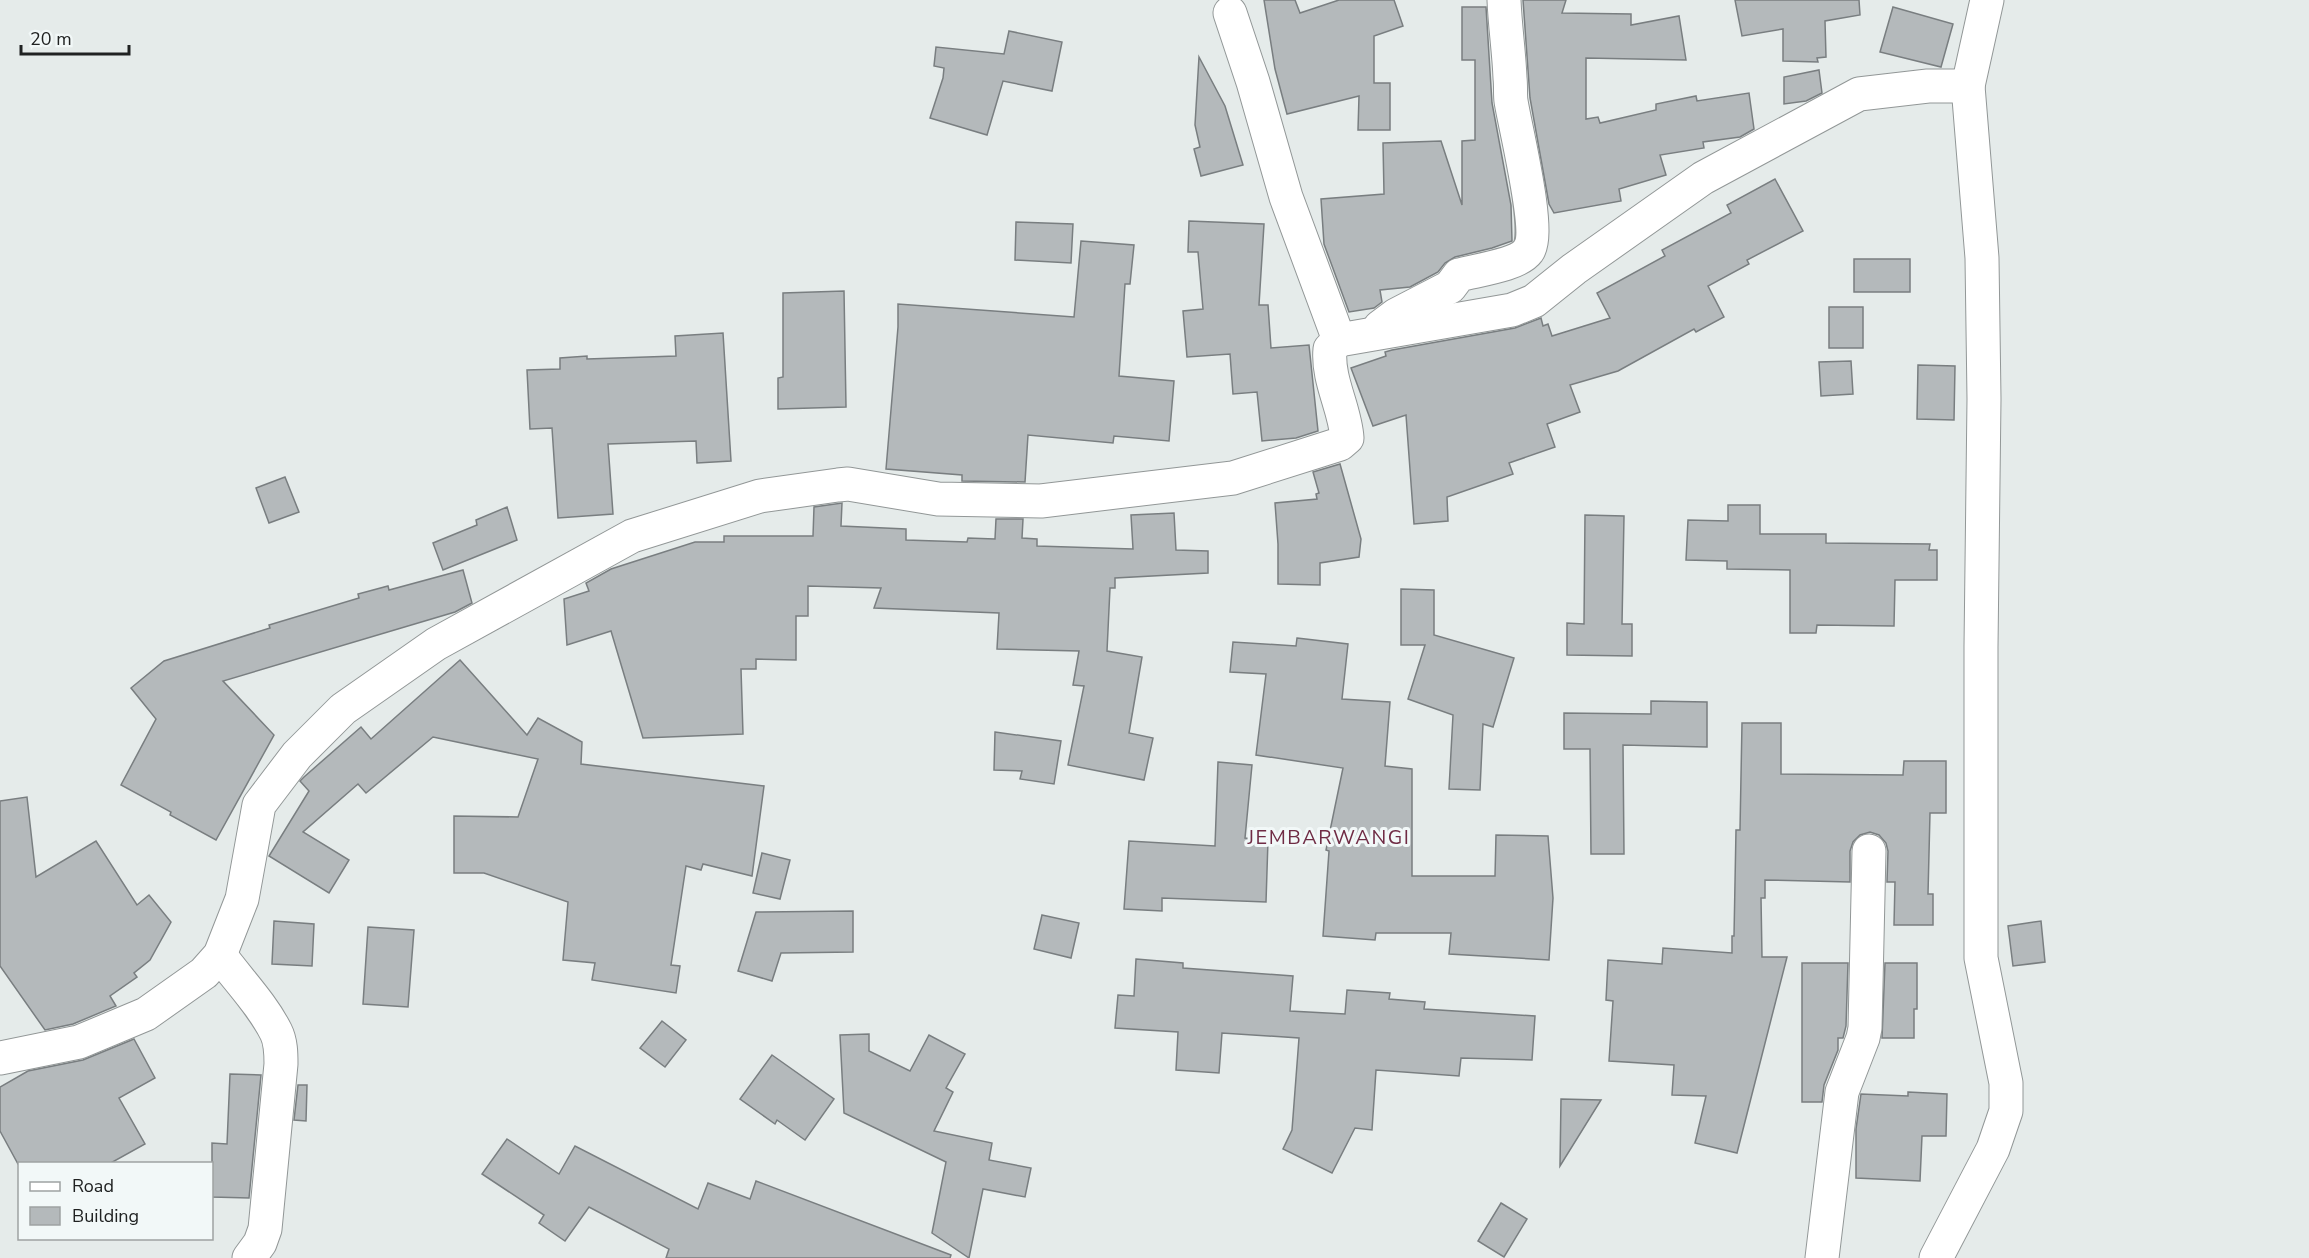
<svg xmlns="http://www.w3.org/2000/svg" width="2309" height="1258" font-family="'Nunito Sans',sans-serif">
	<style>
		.building { fill: #b4b9bb; stroke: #797e80; stroke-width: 1.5 }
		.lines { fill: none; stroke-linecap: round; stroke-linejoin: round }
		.minor-casing { stroke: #929797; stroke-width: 35 }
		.minor { stroke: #fff; stroke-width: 33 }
		.labels { text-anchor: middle; stroke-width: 6; stroke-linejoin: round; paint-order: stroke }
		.quarter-label { font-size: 20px; letter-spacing: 1.5px; fill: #6f2b44; stroke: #f2f8f8 }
	</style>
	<rect width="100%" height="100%" fill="#e5ebea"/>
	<g class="building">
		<path d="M 1264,0 L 1295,0 L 1300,13 L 1339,0 L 1394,0 L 1403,26 L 1374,36 L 1374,83 L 1390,83 L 1390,130 L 1358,130 L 1359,96 L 1287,114 L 1275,69 Z"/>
		<path d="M 1523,0 L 1566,0 L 1562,13 L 1631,14 L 1631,25 L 1679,16 L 1686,60 L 1586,58 L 1586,119 L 1598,117 L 1600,123 L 1656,110 L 1656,104 L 1696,96 L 1697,101 L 1749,93 L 1754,129 L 1740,137 L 1703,142 L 1704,148 L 1660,155 L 1666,175 L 1619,189 L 1621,201 L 1554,213 L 1549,204 L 1530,98 Z"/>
		<path d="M 1735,0 L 1859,0 L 1860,15 L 1825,21 L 1826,57 L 1817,58 L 1818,62 L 1783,61 L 1783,29 L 1742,36 Z"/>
		<path d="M 1462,7 L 1486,7 L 1492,103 L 1511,205 L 1512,241 L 1492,248 L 1455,257 L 1445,263 L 1438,272 L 1410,287 L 1380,290 L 1382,302 L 1374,308 L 1349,312 L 1324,244 L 1321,199 L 1384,194 L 1383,143 L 1441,141 L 1462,205 L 1462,141 L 1475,140 L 1475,60 L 1462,60 Z"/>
		<path d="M 1893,7 L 1953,24 L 1941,67 L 1880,52 Z"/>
		<path d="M 1009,31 L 1062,42 L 1052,91 L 1003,81 L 987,135 L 930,118 L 943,78 L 944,68 L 934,66 L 936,47 L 1004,54 Z"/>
		<path d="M 1199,57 L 1225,106 L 1243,165 L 1201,176 L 1194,149 L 1200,147 L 1195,125 Z"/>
		<path d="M 1819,70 L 1822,93 L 1806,101 L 1784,104 L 1784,77 Z"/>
		<path d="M 1775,179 L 1803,231 L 1747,260 L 1749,264 L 1708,286 L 1724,317 L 1696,332 L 1694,329 L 1618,371 L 1570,385 L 1580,412 L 1547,424 L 1555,447 L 1509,463 L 1513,474 L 1447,497 L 1448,521 L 1414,524 L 1406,415 L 1373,426 L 1351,368 L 1386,356 L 1385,352 L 1392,350 L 1515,328 L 1541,318 L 1543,326 L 1548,324 L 1552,336 L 1610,318 L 1597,293 L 1665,256 L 1662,250 L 1731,213 L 1727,205 Z"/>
		<path d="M 1189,221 L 1264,224 L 1259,305 L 1268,305 L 1271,348 L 1309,345 L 1318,431 L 1296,438 L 1262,441 L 1257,392 L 1233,394 L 1230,354 L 1187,357 L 1183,311 L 1203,309 L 1198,252 L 1188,252 Z"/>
		<path d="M 1016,222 L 1073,224 L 1071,263 L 1015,260 Z"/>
		<path d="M 1081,241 L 1134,245 L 1130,284 L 1125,284 L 1119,376 L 1174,381 L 1169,441 L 1114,436 L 1113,443 L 1028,435 L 1025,482 L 962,481 L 962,475 L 886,469 L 898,327 L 898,304 L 1074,317 Z"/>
		<rect x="1854" y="259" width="56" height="33"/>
		<path d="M 844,291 L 846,407 L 778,409 L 778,378 L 783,377 L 783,293 Z"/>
		<rect x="1829" y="307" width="34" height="41"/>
		<path d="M 723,333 L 731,461 L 697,463 L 696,441 L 608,444 L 613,514 L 558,518 L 552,428 L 530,429 L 527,370 L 560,369 L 560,358 L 587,356 L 587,359 L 676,356 L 675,336 Z"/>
		<path d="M 1851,361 L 1853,394 L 1821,396 L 1819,362 Z"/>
		<path d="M 1918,365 L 1955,366 L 1954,420 L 1917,419 Z"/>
		<path d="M 1340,464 L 1361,539 L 1359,557 L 1320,563 L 1320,585 L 1278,584 L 1278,544 L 1275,503 L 1317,499 L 1316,494 L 1319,493 L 1313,472 Z"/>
		<path d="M 285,477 L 299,512 L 269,523 L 256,488 Z"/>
		<path d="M 842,503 L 841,526 L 906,529 L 906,540 L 967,542 L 968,538 L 995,539 L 996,519 L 1023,519 L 1022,538 L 1037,539 L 1037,546 L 1133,549 L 1131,515 L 1174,513 L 1176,550 L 1208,551 L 1208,573 L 1115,578 L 1115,588 L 1110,588 L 1107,651 L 1142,657 L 1129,733 L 1153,738 L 1144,780 L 1068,765 L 1084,686 L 1073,685 L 1079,651 L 997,649 L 999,613 L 874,608 L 881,588 L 808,586 L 808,616 L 796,616 L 796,660 L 756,659 L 756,669 L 741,669 L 743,734 L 643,738 L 611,631 L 567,645 L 564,599 L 589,591 L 586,583 L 611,569 L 695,542 L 724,542 L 724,536 L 813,536 L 814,507 Z"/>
		<path d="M 1728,505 L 1760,505 L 1760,534 L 1826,534 L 1826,543 L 1930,544 L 1929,550 L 1937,550 L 1937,580 L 1895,580 L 1894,626 L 1817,625 L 1816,633 L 1790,633 L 1790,570 L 1727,569 L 1727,561 L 1686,560 L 1688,520 L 1728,521 Z"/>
		<path d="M 507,507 L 517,540 L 443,570 L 433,543 L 477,525 L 476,520 Z"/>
		<path d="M 1585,515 L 1624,516 L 1622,624 L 1632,624 L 1632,656 L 1567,655 L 1567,623 L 1584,624 Z"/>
		<path d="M 463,570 L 472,603 L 455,612 L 223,681 L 274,735 L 216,840 L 170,815 L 171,812 L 121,785 L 156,719 L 131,688 L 164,661 L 270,628 L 269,625 L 359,598 L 358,594 L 388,586 L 389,590 Z"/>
		<path d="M 1401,589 L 1434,590 L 1434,635 L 1514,658 L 1493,727 L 1483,724 L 1480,790 L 1449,789 L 1453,715 L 1408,699 L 1425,645 L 1401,645 Z"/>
		<path d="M 1297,638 L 1348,644 L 1342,699 L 1390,702 L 1385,766 L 1412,769 L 1412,876 L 1495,876 L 1496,835 L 1548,836 L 1553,898 L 1549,960 L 1449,954 L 1451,933 L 1376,933 L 1375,940 L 1323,936 L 1329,851 L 1326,850 L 1343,768 L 1256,755 L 1266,674 L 1230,672 L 1233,642 L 1296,646 Z"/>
		<path d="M 460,660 L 527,735 L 538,718 L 582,742 L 581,764 L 764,786 L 752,876 L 703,864 L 701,870 L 686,866 L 671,965 L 680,966 L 676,993 L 592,980 L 595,963 L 563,960 L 568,902 L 484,873 L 454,873 L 454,816 L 518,817 L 538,759 L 433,737 L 366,793 L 358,784 L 303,832 L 349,860 L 329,893 L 269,856 L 309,791 L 300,781 L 304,777 L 361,727 L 371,739 Z"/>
		<path d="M 1651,701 L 1707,702 L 1707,747 L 1623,745 L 1624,854 L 1591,854 L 1590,749 L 1564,749 L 1564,713 L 1651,714 Z"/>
		<path d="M 1742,723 L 1781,723 L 1781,774 L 1903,775 L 1904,761 L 1946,761 L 1946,813 L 1930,813 L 1928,894 L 1933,894 L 1933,925 L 1894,925 L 1895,882 L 1887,882 L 1888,851 L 1886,843 L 1879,835 L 1870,832 L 1860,835 L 1853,842 L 1850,851 L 1850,882 L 1765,880 L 1765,898 L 1761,898 L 1762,957 L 1787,957 L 1737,1153 L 1695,1143 L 1706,1096 L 1672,1095 L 1674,1065 L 1609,1061 L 1613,1001 L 1606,1000 L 1608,960 L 1662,964 L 1663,948 L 1732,953 L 1732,936 L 1734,936 L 1736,830 L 1740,830 Z"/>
		<path d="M 995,732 L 1061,741 L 1054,784 L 1020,779 L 1022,771 L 994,770 Z"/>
		<path d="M 1218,762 L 1252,765 L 1245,838 L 1268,840 L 1266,902 L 1162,898 L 1162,911 L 1124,909 L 1129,841 L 1215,846 Z"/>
		<path d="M 27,797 L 36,877 L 96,841 L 137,905 L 149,895 L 171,922 L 150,960 L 134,973 L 137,977 L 110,996 L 116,1006 L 73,1024 L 45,1030 L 0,966 L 0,801 Z"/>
		<path d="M 762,853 L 790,860 L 780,899 L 753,893 Z"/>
		<path d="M 853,911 L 853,952 L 781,953 L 772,981 L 738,971 L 756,912 Z"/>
		<path d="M 1042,915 L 1079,923 L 1071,958 L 1034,949 Z"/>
		<path d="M 274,921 L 314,924 L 312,966 L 272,964 Z"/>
		<path d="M 2041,921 L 2045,962 L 2013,966 L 2008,926 Z"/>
		<path d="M 368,927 L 414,930 L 408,1007 L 363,1004 Z"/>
		<path d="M 1136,959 L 1183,963 L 1183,968 L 1293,976 L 1290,1011 L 1345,1014 L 1347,990 L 1390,993 L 1389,999 L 1425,1002 L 1424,1009 L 1535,1016 L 1532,1060 L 1461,1058 L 1459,1076 L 1376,1070 L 1372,1130 L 1355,1128 L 1332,1173 L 1283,1149 L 1292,1130 L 1299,1038 L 1222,1033 L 1219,1073 L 1176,1070 L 1178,1032 L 1115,1028 L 1118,995 L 1134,996 Z"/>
		<path d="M 1802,963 L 1848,963 L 1846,1026 L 1843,1038 L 1838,1038 L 1838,1050 L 1824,1085 L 1822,1102 L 1802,1102 Z"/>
		<path d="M 1885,963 L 1917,963 L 1917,1009 L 1914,1009 L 1914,1038 L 1882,1038 Z"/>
		<path d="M 662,1021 L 686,1040 L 665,1067 L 640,1048 Z"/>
		<path d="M 869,1034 L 869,1051 L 910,1071 L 929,1035 L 965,1054 L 946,1088 L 953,1092 L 934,1131 L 992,1143 L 989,1160 L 1031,1168 L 1025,1197 L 983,1189 L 969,1258 L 932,1233 L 946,1162 L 844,1113 L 840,1035 Z"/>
		<path d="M 134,1039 L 155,1078 L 119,1098 L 145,1144 L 109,1164 L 18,1164 L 0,1131 L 0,1087 L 28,1071 L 83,1060 Z"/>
		<path d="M 772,1055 L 834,1099 L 805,1140 L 777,1120 L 775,1124 L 740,1099 Z"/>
		<path d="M 230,1074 L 261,1075 L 249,1198 L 212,1197 L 212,1143 L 227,1144 Z"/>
		<path d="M 298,1085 L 307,1085 L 306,1121 L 294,1120 Z"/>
		<path d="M 1908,1092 L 1947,1094 L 1946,1136 L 1922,1136 L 1920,1181 L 1856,1178 L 1856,1129 L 1861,1094 L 1908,1096 Z"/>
		<path d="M 1561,1099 L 1601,1100 L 1560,1166 Z"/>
		<path d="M 507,1139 L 559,1174 L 575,1146 L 698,1209 L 708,1183 L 750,1199 L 756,1181 L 951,1255 L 950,1258 L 666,1258 L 669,1249 L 589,1207 L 565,1241 L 539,1223 L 544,1215 L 482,1174 Z"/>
		<path d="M 1501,1203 L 1527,1219 L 1504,1257 L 1478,1241 Z"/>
	</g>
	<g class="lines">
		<defs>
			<g id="minor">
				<path d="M 1230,13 L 1253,82 L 1286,197 L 1339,340"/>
				<path d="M 1968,86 L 1987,0"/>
				<path d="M 1380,327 L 1396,315 L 1450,287 L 1459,275 C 1477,270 1518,265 1528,251 C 1542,233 1515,127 1511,101 C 1510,94 1511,86 1510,78 C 1509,52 1505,26 1504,0"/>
				<path d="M 220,955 C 238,980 262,1004 276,1032 C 281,1042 281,1054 281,1064 L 265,1229 L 260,1243 L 249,1258"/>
				<path d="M 0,1058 L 79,1042 L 146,1014 L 204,973 L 220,955 L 242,899 L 259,805 L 297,755 L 343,709 L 436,644 L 632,536 L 760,496 L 838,485 L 848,484 L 938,499 L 1041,501 L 1233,478 L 1340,444 L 1347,438 C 1345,408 1327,380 1330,349 L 1339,340 L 1512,310 L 1534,301 L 1574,269 L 1703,178 L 1859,94 L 1928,86 L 1968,86 L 1982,258 L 1984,399 L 1981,647 L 1981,958 L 2006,1083 L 2006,1111 L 1993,1149 L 1936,1258"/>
				<path d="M 1822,1258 L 1842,1092 L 1863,1038 L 1865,1028 L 1869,851"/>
			</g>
		</defs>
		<use href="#minor" class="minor-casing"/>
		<use href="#minor" class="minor"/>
	</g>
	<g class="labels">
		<g class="quarter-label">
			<text x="1329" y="844">JEMBARWANGI</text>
		</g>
	</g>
	<rect x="18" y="1162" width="195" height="78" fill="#f2f8f8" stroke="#9ea2a2" stroke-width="1.5"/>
	<rect x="30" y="1182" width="30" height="9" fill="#ffffff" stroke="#9ea2a2" stroke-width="1.5"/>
	<text x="72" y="1192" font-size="18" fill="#202222">Road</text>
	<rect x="30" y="1207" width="30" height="18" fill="#b4b9bb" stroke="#9ea2a2" stroke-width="1.5"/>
	<text x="72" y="1222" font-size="18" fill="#202222">Building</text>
	<path d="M21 45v9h108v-9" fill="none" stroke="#202222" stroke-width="3"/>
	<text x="30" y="45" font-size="18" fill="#202222" stroke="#f2f8f8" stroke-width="4.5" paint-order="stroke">20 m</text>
</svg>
